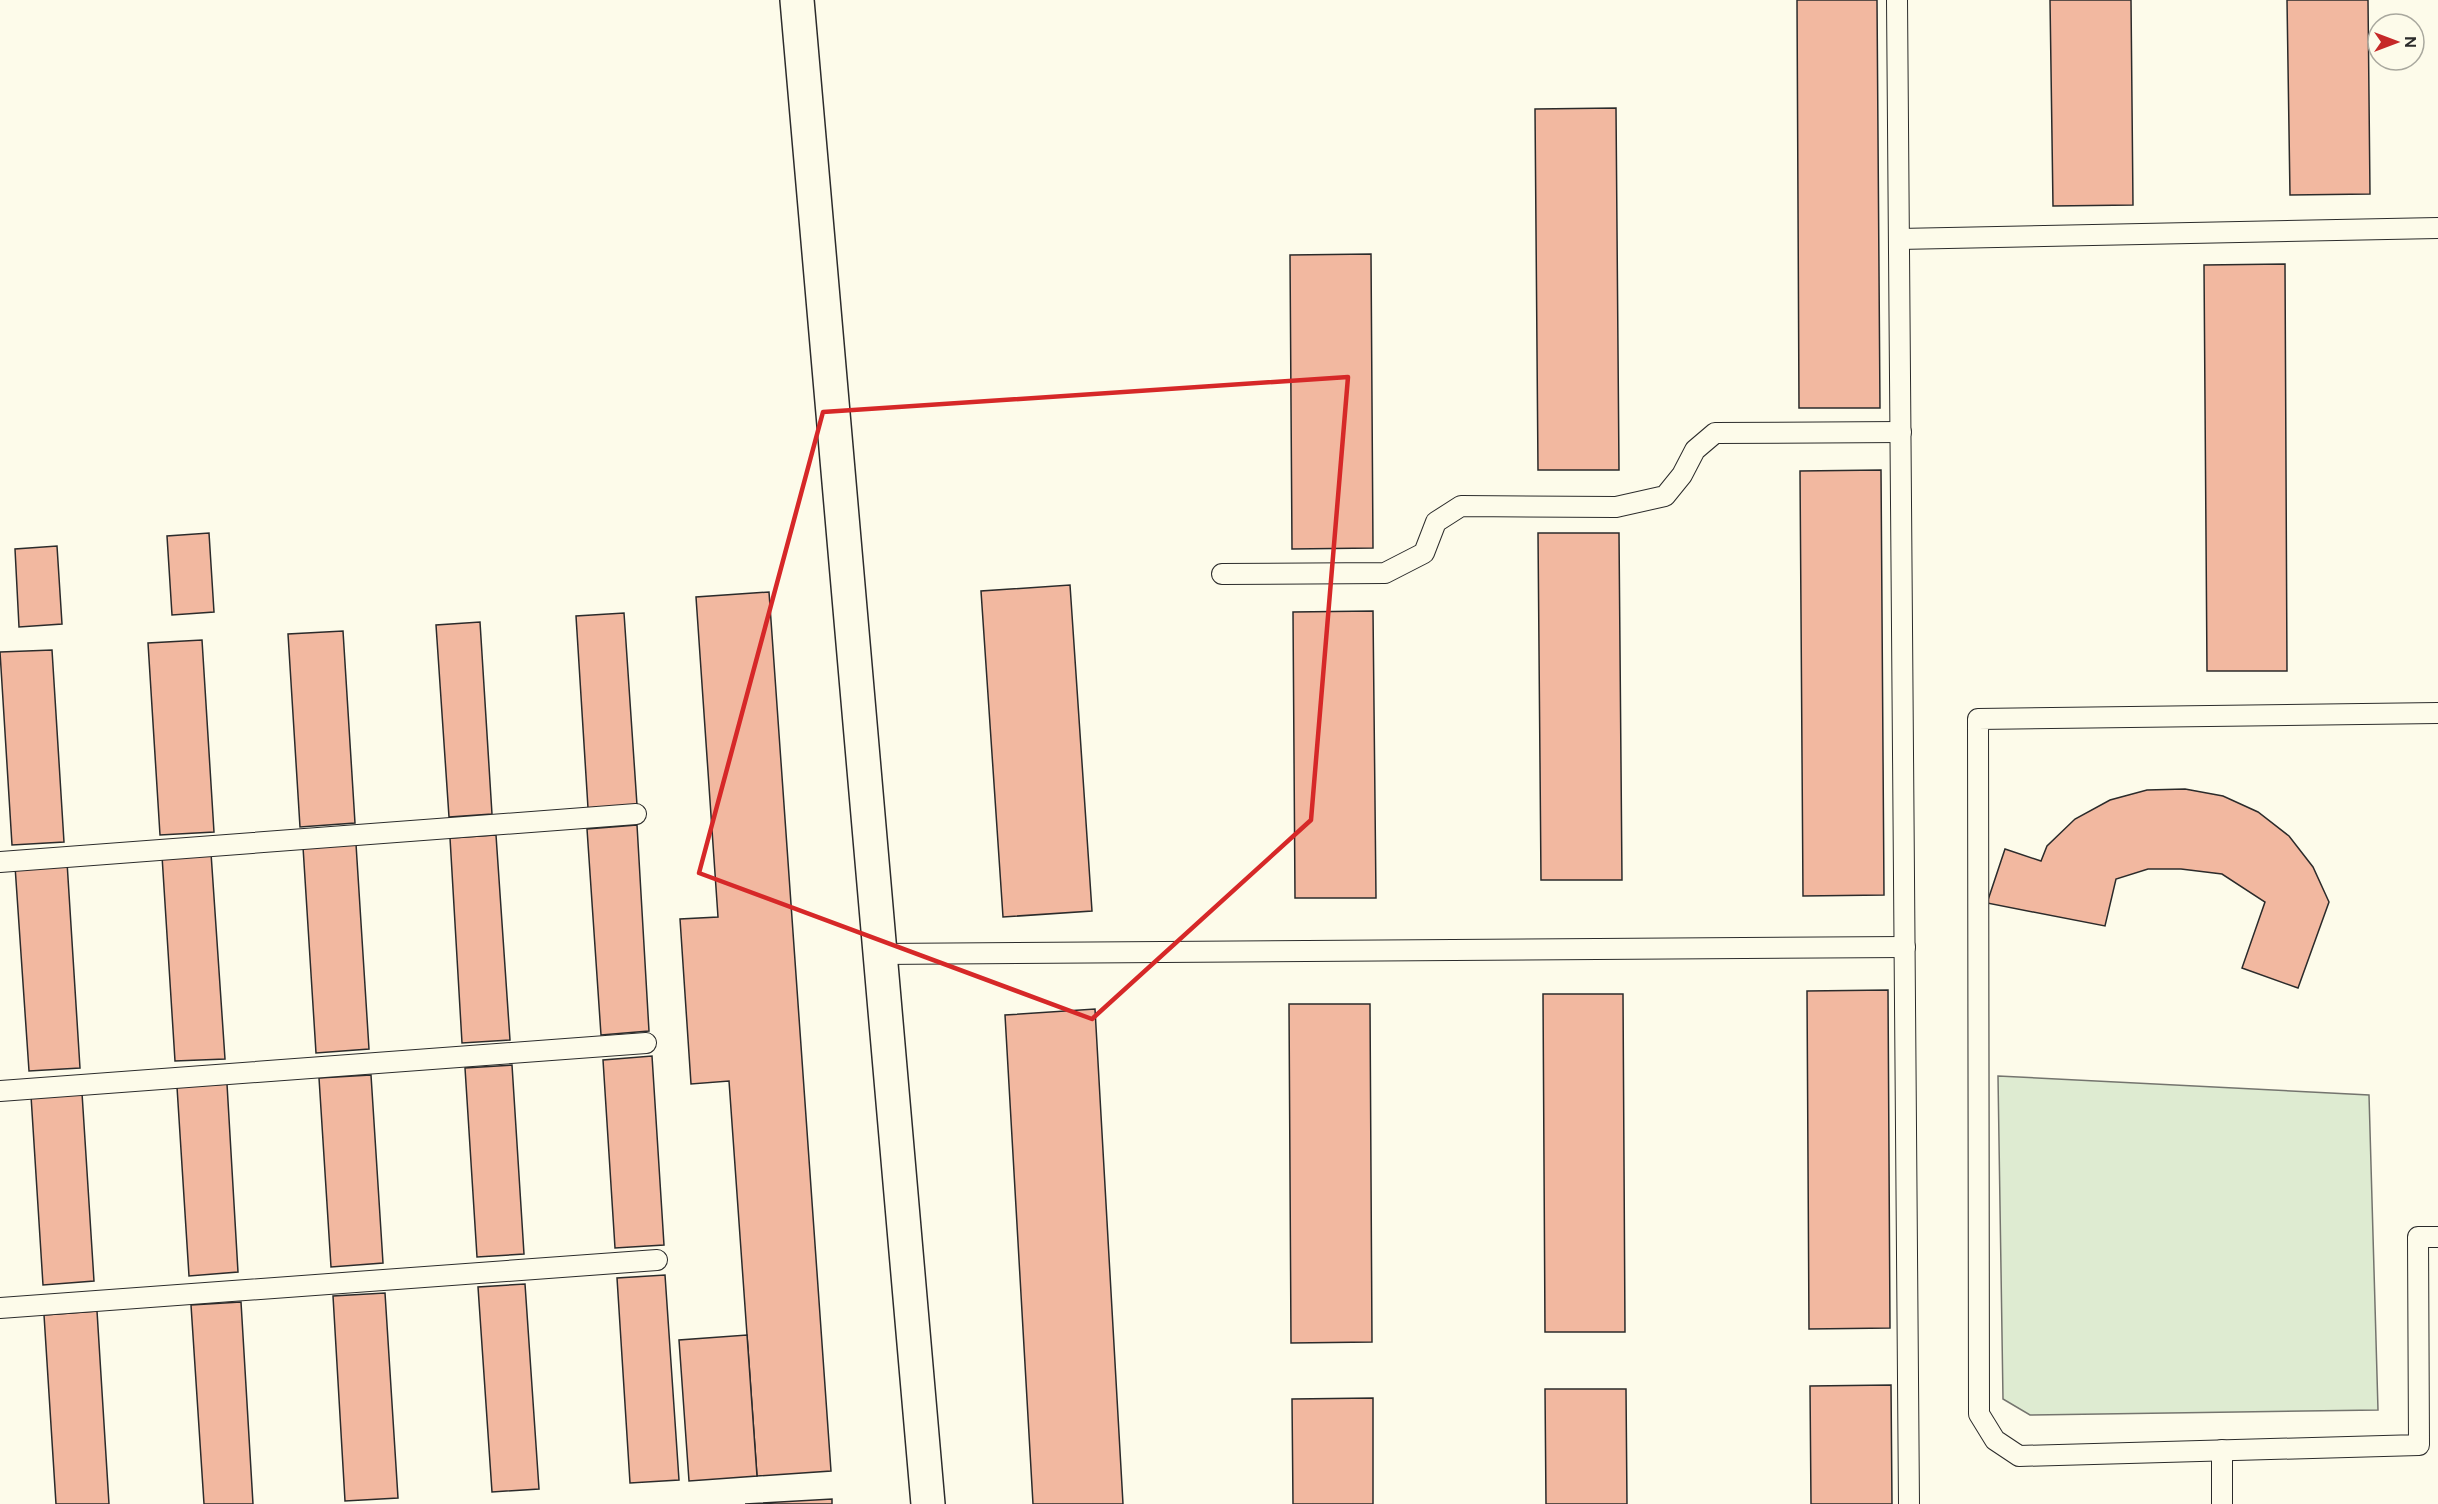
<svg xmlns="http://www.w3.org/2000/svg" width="2438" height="1504" font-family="'DM Sans',sans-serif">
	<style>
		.green { fill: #deebd1; stroke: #74746e; stroke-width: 1.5 }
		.building { fill: #f2b8a0; stroke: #2b2b2b; stroke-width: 1.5 }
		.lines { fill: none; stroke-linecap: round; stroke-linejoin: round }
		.service-casing { stroke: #2b2b2b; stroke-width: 22 }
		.tertiary-casing { stroke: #2b2b2b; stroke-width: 36 }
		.service { stroke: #fdfbea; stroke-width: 20 }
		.tertiary { stroke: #fdfbea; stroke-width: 33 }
		.marked { fill: none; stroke: #d62828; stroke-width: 4.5; stroke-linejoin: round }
	</style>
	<rect width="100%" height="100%" fill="#fdfbea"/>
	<path class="green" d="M 1998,1076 L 2369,1095 L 2378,1410 L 2030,1415 L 2003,1399 Z"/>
	<g class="building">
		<path d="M 1797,0 L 1877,0 L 1880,408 L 1799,408 Z"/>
		<path d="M 2050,0 L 2131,0 L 2133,205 L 2053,206 Z"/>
		<path d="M 2287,0 L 2368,0 L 2370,194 L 2290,195 Z"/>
		<path d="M 1616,108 L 1619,470 L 1538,470 L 1535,109 Z"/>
		<path d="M 1371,254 L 1373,548 L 1292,549 L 1290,255 Z"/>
		<path d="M 2285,264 L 2287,671 L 2207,671 L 2204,265 Z"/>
		<path d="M 1881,470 L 1884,895 L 1803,896 L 1800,471 Z"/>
		<path d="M 209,533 L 214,612 L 172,615 L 167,536 Z"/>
		<path d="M 1538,533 L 1619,533 L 1622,880 L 1541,880 Z"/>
		<path d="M 57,546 L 62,624 L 19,627 L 15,549 Z"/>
		<path d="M 1070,585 L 1092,911 L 1003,917 L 981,591 Z"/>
		<path d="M 769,592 L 831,1471 L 757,1476 L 729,1081 L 691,1084 L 680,919 L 718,917 L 696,597 Z"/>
		<path d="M 1373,611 L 1376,898 L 1295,898 L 1293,612 Z"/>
		<path d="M 624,613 L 637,805 L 588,808 L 576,616 Z"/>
		<path d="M 480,622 L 492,814 L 449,817 L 436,625 Z"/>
		<path d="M 343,631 L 355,823 L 300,827 L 288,634 Z"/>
		<path d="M 202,640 L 214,832 L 160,835 L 148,643 Z"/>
		<path d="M 52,650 L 64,842 L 12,845 L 0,652 Z"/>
		<path d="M 2185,789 L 2223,796 L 2258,812 L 2289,836 L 2313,867 L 2329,902 L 2298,988 L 2242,968 L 2265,902 L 2222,874 L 2181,869 L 2148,869 L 2116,879 L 2105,926 L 1987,903 L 2005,849 L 2041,861 L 2047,846 L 2075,819 L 2110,800 L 2147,790 Z"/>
		<path d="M 637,825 L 649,1031 L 601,1035 L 587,829 Z"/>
		<path d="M 496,835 L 510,1040 L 462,1043 L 450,838 Z"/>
		<path d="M 356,844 L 369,1049 L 316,1053 L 303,847 Z"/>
		<path d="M 211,853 L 225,1059 L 175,1061 L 162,856 Z"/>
		<path d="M 67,862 L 80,1068 L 29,1071 L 15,866 Z"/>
		<path d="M 1888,990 L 1890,1328 L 1809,1329 L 1807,991 Z"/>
		<path d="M 1543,994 L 1623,994 L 1625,1332 L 1545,1332 Z"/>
		<path d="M 1289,1004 L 1370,1004 L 1372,1342 L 1291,1343 Z"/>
		<path d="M 1095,1009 L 1123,1504 L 1033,1504 L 1005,1015 Z"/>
		<path d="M 652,1056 L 664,1245 L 615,1248 L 603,1060 Z"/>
		<path d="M 512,1065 L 524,1254 L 477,1257 L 465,1068 Z"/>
		<path d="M 371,1075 L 383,1263 L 331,1267 L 319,1078 Z"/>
		<path d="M 227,1084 L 238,1272 L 189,1276 L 177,1087 Z"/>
		<path d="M 82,1093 L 94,1281 L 43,1285 L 31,1096 Z"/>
		<path d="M 665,1275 L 679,1480 L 630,1483 L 617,1278 Z"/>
		<path d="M 525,1284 L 539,1489 L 492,1492 L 478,1287 Z"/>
		<path d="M 385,1293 L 398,1498 L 345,1501 L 333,1296 Z"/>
		<path d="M 241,1302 L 253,1504 L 204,1504 L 191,1305 Z"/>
		<path d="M 97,1311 L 109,1504 L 56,1504 L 44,1315 Z"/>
		<path d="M 747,1335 L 757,1476 L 689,1481 L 679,1340 Z"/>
		<path d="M 1891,1385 L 1892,1504 L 1811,1504 L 1810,1386 Z"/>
		<path d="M 1545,1389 L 1626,1389 L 1627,1504 L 1546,1504 Z"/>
		<path d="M 1373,1398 L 1373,1504 L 1293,1504 L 1292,1399 Z"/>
		<path d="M 832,1499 L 832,1504 L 745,1504 Z"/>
	</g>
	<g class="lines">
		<defs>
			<g id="service">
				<path d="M 1897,0 L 1909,1504"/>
				<path d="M 1899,239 L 2438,228"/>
				<path d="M 1222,574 L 1385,573 L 1424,553 L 1436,522 L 1461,506 L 1616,507 L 1665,496 L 1682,475 L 1695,450 L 1715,433 L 1901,432"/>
				<path d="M 2438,713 L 1978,719 L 1979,1414 L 1995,1440 L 2019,1456 L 2419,1445 L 2418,1237 L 2438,1237"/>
				<path d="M 0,862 L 636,814"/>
				<path d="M 880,954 L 1905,947"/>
				<path d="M 0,1091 L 646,1043"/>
				<path d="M 0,1308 L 657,1260"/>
				<path d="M 2222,1450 L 2222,1504"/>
			</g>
			<path id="tertiary" d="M 797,0 L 928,1504"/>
		</defs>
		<use href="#service" class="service-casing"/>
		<use href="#tertiary" class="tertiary-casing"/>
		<use href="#service" class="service"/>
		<use href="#tertiary" class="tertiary"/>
	</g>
	<path class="marked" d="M 1348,377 L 1311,820 L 1092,1019 L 699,873 L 823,412 Z"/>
	<g transform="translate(2396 42) rotate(90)"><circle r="28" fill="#fdfbea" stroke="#a9a89e" stroke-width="1.5"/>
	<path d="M0-4.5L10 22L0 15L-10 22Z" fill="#c62828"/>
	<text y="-9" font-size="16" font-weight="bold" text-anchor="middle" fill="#2b2b2b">N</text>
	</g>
</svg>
